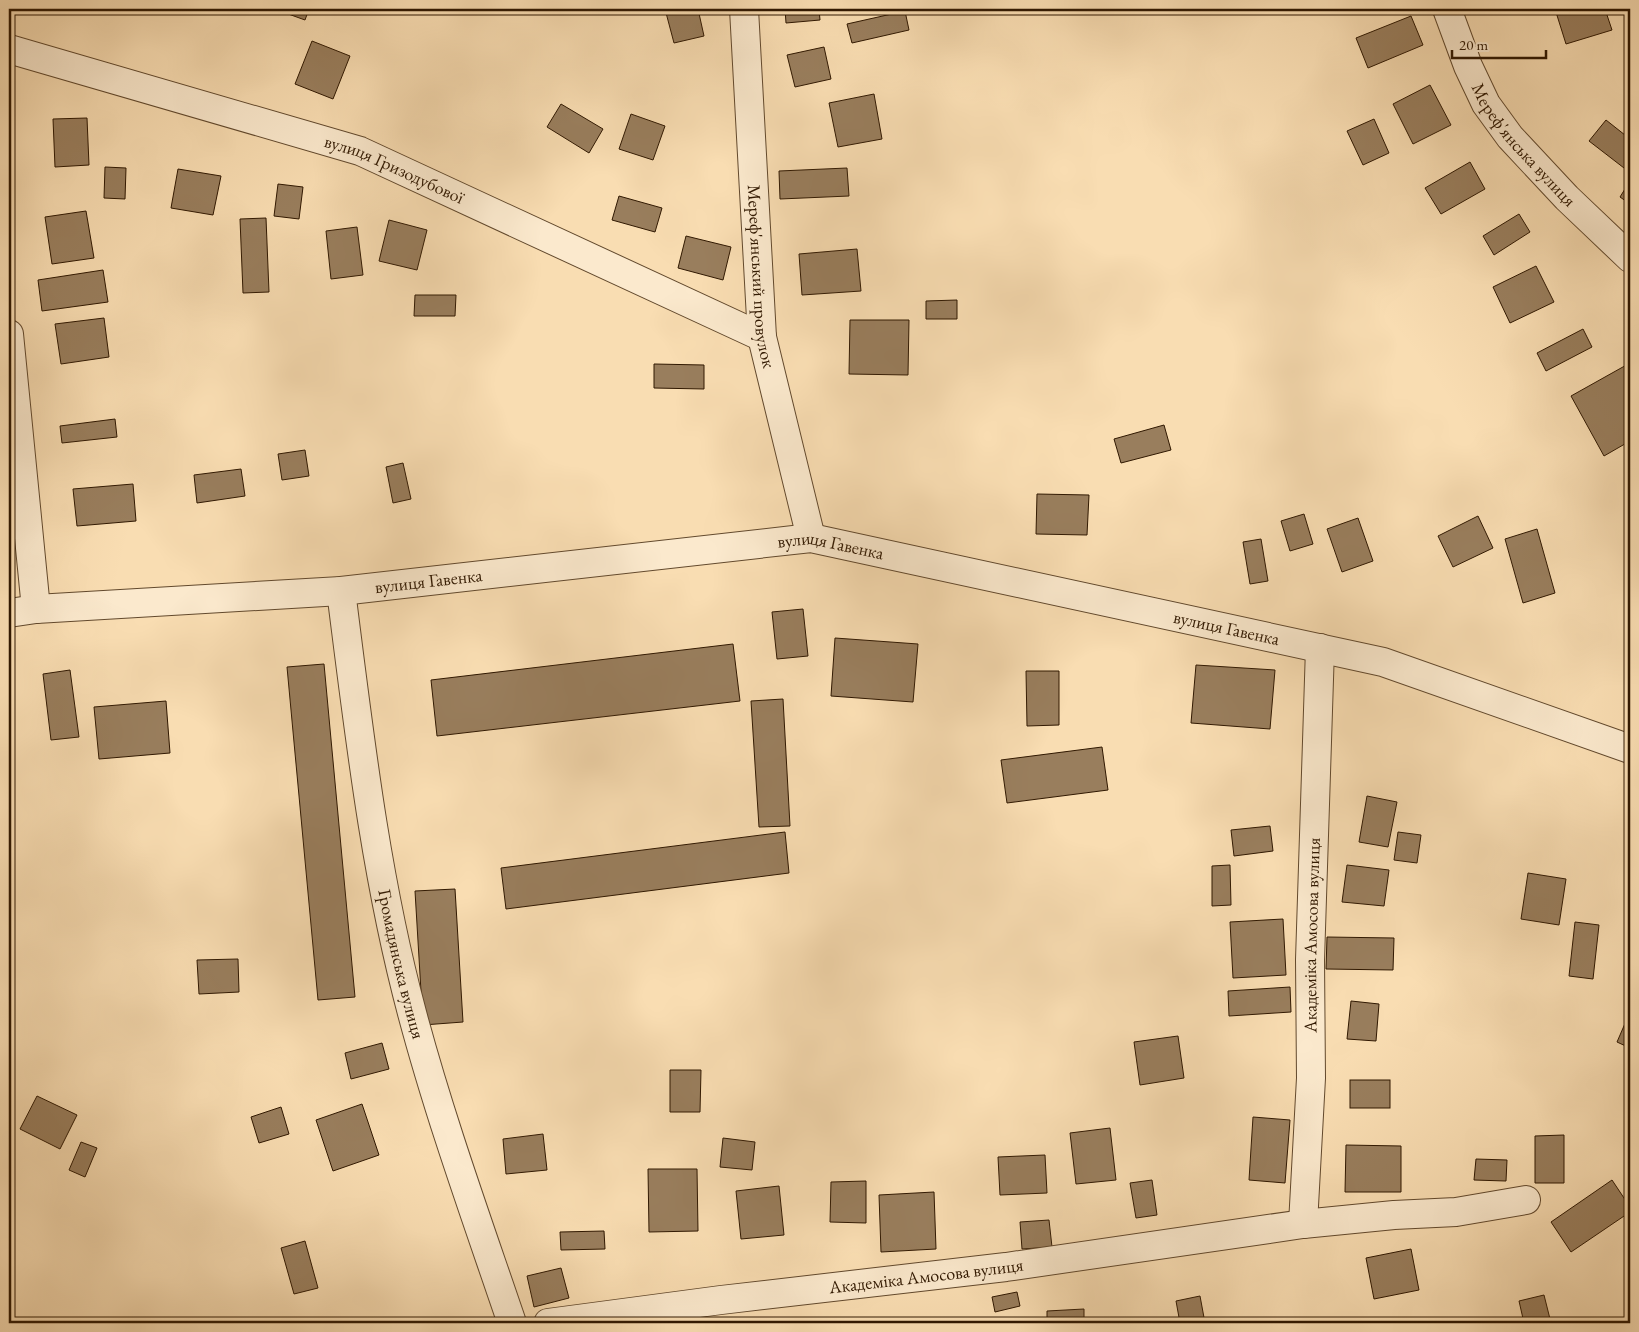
<svg xmlns="http://www.w3.org/2000/svg" width="1639" height="1332" font-family="'EB Garamond',serif">
	<style>
		.building { fill: #997e5d; stroke: #301801 }
		.lines { fill: none; stroke-linecap: round; stroke-linejoin: round }
		.street-casing { stroke: #62492d; stroke-width: 30 }
		.street { stroke: #fbe9cd; stroke-width: 28 }
		.labels { text-anchor: middle; stroke-width: 4; stroke-linejoin: round; paint-order: stroke }
		.street-label { font-size: 18px; fill: #301801; stroke: #fbe9cd }
	</style>
	<rect width="100%" height="100%" fill="#f9ddb2"/>
	<filter id="stains"><feTurbulence type="fractalNoise" baseFrequency=".004" numOctaves="4"/><feColorMatrix values="0 0 0 0 .2 0 0 0 0 .09 0 0 0 0 .02 0 0 0 .5 -.17"/></filter>
	<radialGradient id="worn" r=".72"><stop offset=".6" stop-color="#630" stop-opacity="0"/><stop offset="1" stop-color="#630" stop-opacity=".3"/></radialGradient>
	<g class="building">
		<path d="M 281,9 L 309,9 L 305,20 L 280,11 Z"/>
		<path d="M 665,9 L 698,9 L 704,36 L 674,43 Z"/>
		<path d="M 785,9 L 819,9 L 820,20 L 786,23 Z"/>
		<path d="M 1555,9 L 1605,9 L 1612,30 L 1566,44 Z"/>
		<path d="M 905,11 L 909,30 L 852,43 L 847,24 Z"/>
		<path d="M 1411,16 L 1423,45 L 1368,68 L 1356,38 Z"/>
		<path d="M 312,41 L 350,56 L 333,99 L 295,84 Z"/>
		<path d="M 824,47 L 831,79 L 795,87 L 787,55 Z"/>
		<path d="M 1430,85 L 1451,125 L 1413,144 L 1393,104 Z"/>
		<path d="M 874,94 L 882,139 L 838,147 L 829,103 Z"/>
		<path d="M 561,104 L 603,129 L 589,153 L 547,127 Z"/>
		<path d="M 631,114 L 665,126 L 653,160 L 619,149 Z"/>
		<path d="M 87,118 L 89,165 L 55,167 L 53,119 Z"/>
		<path d="M 1374,119 L 1389,153 L 1363,165 L 1347,131 Z"/>
		<path d="M 1606,120 L 1630,139 L 1630,160 L 1624,168 L 1589,141 Z"/>
		<path d="M 1470,162 L 1485,189 L 1441,214 L 1425,188 Z"/>
		<path d="M 105,167 L 126,168 L 125,199 L 104,198 Z"/>
		<path d="M 847,168 L 849,196 L 780,199 L 779,171 Z"/>
		<path d="M 178,169 L 221,176 L 213,215 L 171,208 Z"/>
		<path d="M 1630,181 L 1630,204 L 1620,197 Z"/>
		<path d="M 278,184 L 303,187 L 299,219 L 274,216 Z"/>
		<path d="M 619,196 L 662,208 L 655,232 L 612,220 Z"/>
		<path d="M 86,211 L 94,258 L 52,264 L 45,217 Z"/>
		<path d="M 1519,214 L 1530,232 L 1494,255 L 1483,236 Z"/>
		<path d="M 266,218 L 269,292 L 243,293 L 240,219 Z"/>
		<path d="M 389,220 L 427,230 L 417,270 L 379,261 Z"/>
		<path d="M 357,227 L 363,275 L 331,279 L 326,231 Z"/>
		<path d="M 686,236 L 731,247 L 723,280 L 678,268 Z"/>
		<path d="M 857,249 L 861,291 L 802,295 L 799,254 Z"/>
		<path d="M 1536,266 L 1554,302 L 1510,323 L 1493,287 Z"/>
		<path d="M 103,270 L 108,302 L 42,311 L 38,280 Z"/>
		<path d="M 415,295 L 456,295 L 455,316 L 414,316 Z"/>
		<path d="M 957,300 L 957,319 L 926,319 L 926,301 Z"/>
		<path d="M 104,318 L 109,357 L 61,364 L 55,324 Z"/>
		<path d="M 850,320 L 909,320 L 908,375 L 849,374 Z"/>
		<path d="M 1583,329 L 1592,347 L 1546,371 L 1537,353 Z"/>
		<path d="M 1630,363 L 1630,441 L 1604,456 L 1571,396 Z"/>
		<path d="M 654,364 L 704,365 L 704,389 L 654,388 Z"/>
		<path d="M 115,419 L 117,437 L 62,443 L 60,426 Z"/>
		<path d="M 1164,425 L 1171,450 L 1121,463 L 1114,439 Z"/>
		<path d="M 305,450 L 309,476 L 282,480 L 278,454 Z"/>
		<path d="M 403,463 L 411,499 L 393,503 L 386,467 Z"/>
		<path d="M 241,469 L 245,496 L 197,503 L 194,475 Z"/>
		<path d="M 133,484 L 136,521 L 77,526 L 73,489 Z"/>
		<path d="M 1037,494 L 1089,495 L 1087,535 L 1036,534 Z"/>
		<path d="M 1304,514 L 1313,544 L 1290,551 L 1281,521 Z"/>
		<path d="M 1478,516 L 1493,548 L 1453,567 L 1438,536 Z"/>
		<path d="M 1358,518 L 1373,561 L 1342,572 L 1327,529 Z"/>
		<path d="M 1537,529 L 1555,593 L 1523,603 L 1505,539 Z"/>
		<path d="M 1261,539 L 1268,581 L 1250,584 L 1243,542 Z"/>
		<path d="M 803,609 L 808,656 L 777,659 L 772,612 Z"/>
		<path d="M 835,638 L 918,644 L 913,702 L 831,696 Z"/>
		<path d="M 733,644 L 740,701 L 437,736 L 431,680 Z"/>
		<path d="M 324,664 L 355,997 L 318,1000 L 287,667 Z"/>
		<path d="M 1196,665 L 1275,670 L 1270,729 L 1191,723 Z"/>
		<path d="M 70,670 L 79,737 L 51,740 L 43,674 Z"/>
		<path d="M 1026,671 L 1059,671 L 1059,725 L 1027,726 Z"/>
		<path d="M 783,699 L 790,826 L 759,827 L 751,701 Z"/>
		<path d="M 166,701 L 170,753 L 99,759 L 94,707 Z"/>
		<path d="M 1102,747 L 1108,790 L 1007,803 L 1001,760 Z"/>
		<path d="M 1367,796 L 1397,802 L 1388,847 L 1359,842 Z"/>
		<path d="M 1270,826 L 1273,851 L 1234,856 L 1231,830 Z"/>
		<path d="M 785,832 L 789,873 L 506,909 L 501,868 Z"/>
		<path d="M 1398,832 L 1421,835 L 1417,863 L 1394,860 Z"/>
		<path d="M 1230,865 L 1231,905 L 1212,906 L 1212,866 Z"/>
		<path d="M 1347,865 L 1389,870 L 1384,906 L 1342,902 Z"/>
		<path d="M 1528,873 L 1566,879 L 1559,925 L 1521,919 Z"/>
		<path d="M 455,889 L 463,1022 L 423,1025 L 415,891 Z"/>
		<path d="M 1283,919 L 1286,975 L 1233,978 L 1230,922 Z"/>
		<path d="M 1575,922 L 1599,925 L 1593,979 L 1569,976 Z"/>
		<path d="M 1327,937 L 1394,938 L 1393,970 L 1326,969 Z"/>
		<path d="M 238,959 L 239,992 L 199,994 L 197,960 Z"/>
		<path d="M 1290,987 L 1291,1012 L 1229,1016 L 1228,991 Z"/>
		<path d="M 1351,1001 L 1379,1004 L 1376,1041 L 1347,1039 Z"/>
		<path d="M 1630,1012 L 1630,1048 L 1617,1042 Z"/>
		<path d="M 1178,1036 L 1184,1078 L 1140,1085 L 1134,1042 Z"/>
		<path d="M 382,1043 L 389,1069 L 351,1079 L 345,1053 Z"/>
		<path d="M 670,1070 L 701,1070 L 700,1112 L 670,1112 Z"/>
		<rect x="1350" y="1080" width="40" height="28"/>
		<path d="M 37,1096 L 77,1115 L 60,1149 L 20,1129 Z"/>
		<path d="M 362,1104 L 379,1155 L 333,1171 L 316,1120 Z"/>
		<path d="M 281,1107 L 289,1134 L 259,1143 L 251,1117 Z"/>
		<path d="M 1253,1117 L 1290,1120 L 1285,1183 L 1249,1180 Z"/>
		<path d="M 1110,1128 L 1116,1180 L 1076,1184 L 1070,1133 Z"/>
		<path d="M 543,1134 L 547,1170 L 506,1174 L 503,1139 Z"/>
		<path d="M 1564,1135 L 1564,1183 L 1535,1183 L 1535,1136 Z"/>
		<path d="M 723,1138 L 755,1142 L 752,1170 L 720,1167 Z"/>
		<path d="M 81,1142 L 97,1148 L 85,1177 L 69,1170 Z"/>
		<path d="M 1346,1145 L 1401,1146 L 1401,1192 L 1345,1192 Z"/>
		<path d="M 1045,1155 L 1047,1193 L 1000,1195 L 998,1157 Z"/>
		<path d="M 1476,1159 L 1507,1160 L 1506,1181 L 1474,1180 Z"/>
		<path d="M 648,1169 L 697,1169 L 698,1231 L 649,1232 Z"/>
		<path d="M 1152,1180 L 1157,1215 L 1136,1218 L 1130,1183 Z"/>
		<path d="M 1612,1180 L 1630,1207 L 1630,1212 L 1571,1252 L 1551,1222 Z"/>
		<path d="M 866,1181 L 866,1223 L 830,1222 L 831,1182 Z"/>
		<path d="M 779,1186 L 784,1235 L 741,1239 L 736,1191 Z"/>
		<path d="M 934,1192 L 936,1249 L 881,1252 L 879,1195 Z"/>
		<path d="M 1049,1220 L 1052,1247 L 1022,1249 L 1020,1222 Z"/>
		<path d="M 604,1231 L 605,1249 L 561,1250 L 560,1232 Z"/>
		<path d="M 305,1241 L 318,1288 L 294,1294 L 281,1248 Z"/>
		<path d="M 1411,1249 L 1419,1290 L 1374,1299 L 1366,1258 Z"/>
		<path d="M 561,1268 L 569,1298 L 534,1307 L 527,1276 Z"/>
		<path d="M 1017,1292 L 1020,1306 L 995,1312 L 992,1297 Z"/>
		<path d="M 1544,1295 L 1551,1323 L 1524,1323 L 1519,1301 Z"/>
		<path d="M 1200,1296 L 1205,1323 L 1180,1323 L 1176,1301 Z"/>
		<path d="M 1084,1309 L 1084,1323 L 1047,1323 L 1047,1311 Z"/>
		<path d="M 983,1319 L 984,1323 L 955,1323 L 955,1320 Z"/>
	</g>
	<g class="lines">
		<defs>
			<g id="street">
				<path id="s1" d="M 744,9 L 762,337 L 811,538"/>
				<path id="s2" d="M 1447,9 L 1468,66 L 1486,104 L 1510,137 L 1567,198 L 1630,258"/>
				<path id="s3" d="M 9,49 L 360,151 L 762,337"/>
				<path d="M 9,334 L 36,609"/>
				<path id="s4" d="M 341,591 C 359,732 375,875 412,1013 C 440,1118 477,1220 512,1323"/>
				<path id="s5" d="M 9,613 L 36,609 L 341,591 L 811,538 L 1383,662 L 1630,749"/>
				<path id="s6" d="M 1303,1224 L 1311,1078 L 1310,960 L 1320,648"/>
				<path id="s7" d="M 548,1323 L 721,1300 L 1006,1267 L 1303,1224 L 1394,1215 L 1456,1212 L 1526,1200"/>
			</g>
		</defs>
		<use href="#street" class="street-casing"/>
		<use href="#street" class="street"/>
	</g>
	<g class="labels">
		<g class="street-label">
			<text dy="6" stroke="none"><textPath href="#s2" startOffset="158">Мереф'янська вулиця</textPath></text>
			<text dy="6" stroke="none"><textPath href="#s3" startOffset="404">вулиця Гризодубової</textPath></text>
			<text dy="6" stroke="none"><textPath href="#s1" startOffset="268">Мереф'янський провулок</textPath></text>
			<text dy="6" stroke="none"><textPath href="#s5" startOffset="826">вулиця Гавенка</textPath></text>
			<text dy="6" stroke="none"><textPath href="#s5" startOffset="421">вулиця Гавенка</textPath></text>
			<text dy="6" stroke="none"><textPath href="#s5" startOffset="1231">вулиця Гавенка</textPath></text>
			<text dy="6" stroke="none"><textPath href="#s6" startOffset="289">Академіка Амосова вулиця</textPath></text>
			<text dy="6" stroke="none"><textPath href="#s4" startOffset="378">Громадянська вулиця</textPath></text>
			<text dy="6" stroke="none"><textPath href="#s7" startOffset="381">Академіка Амосова вулиця</textPath></text>
		</g>
	</g>
	<rect width="1639" height="1332" fill="none" stroke="#f9ddb2" stroke-width="30"/>
	<rect x="10" y="10" width="1619" height="1312" fill="none" stroke="#301801" stroke-width="2.5"/>
	<rect x="15" y="15" width="1609" height="1302" fill="none" stroke="#301801"/>
	<path d="M1452 50v8h94v-8" fill="none" stroke="#301801" stroke-width="2.5"/>
	<text x="1459" y="50" font-size="15" fill="#301801" stroke="#fbe9cd" stroke-width="4" paint-order="stroke">20 m</text>
	<rect width="100%" height="100%" filter="url(#stains)"/>
	<rect width="100%" height="100%" fill="url(#worn)"/>
</svg>
